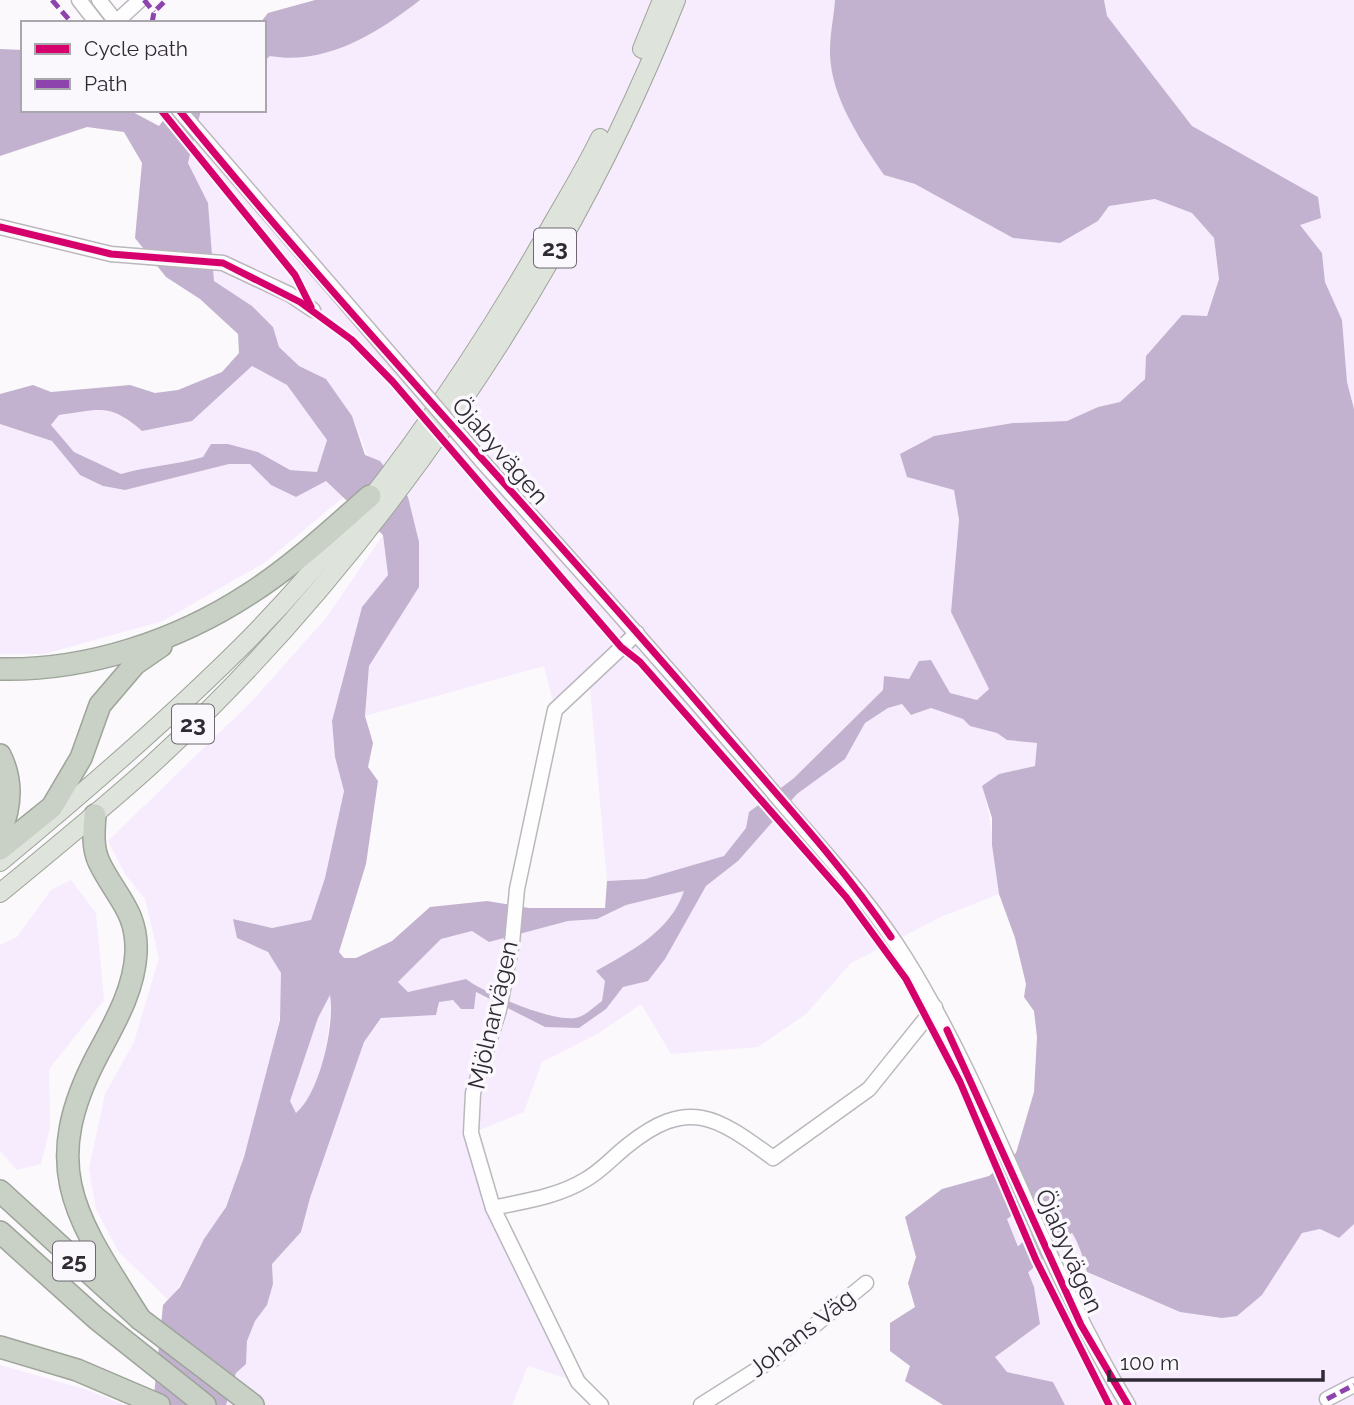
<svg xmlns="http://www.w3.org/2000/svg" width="1354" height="1405" font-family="Raleway,sans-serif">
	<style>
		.green { fill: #f6ecfe }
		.water { fill: #c2b2cf; fill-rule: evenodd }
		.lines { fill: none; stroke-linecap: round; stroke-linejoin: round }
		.river { stroke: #c2b2cf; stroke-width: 26 }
		.minor-casing { stroke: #bbb8bd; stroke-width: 17 }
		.major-casing { stroke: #9da499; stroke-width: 20 }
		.highway-casing { stroke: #9da499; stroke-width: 24 }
		.minor { stroke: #fefeff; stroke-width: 14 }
		.major { stroke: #dee3dc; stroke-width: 18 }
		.highway { stroke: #c9d0c5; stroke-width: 21 }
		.minor-bridge-casing { stroke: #bbb8bd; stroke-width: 17; stroke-linecap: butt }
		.minor-bridge { stroke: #fefeff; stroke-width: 14 }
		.quiet { stroke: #8e44ad; stroke-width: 5; stroke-dasharray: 10 5; stroke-linecap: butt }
		.cycleway-casing { stroke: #fbf8fd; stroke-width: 11 }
		.cycleway { stroke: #d6006c; stroke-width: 7 }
		.labels { text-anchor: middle; stroke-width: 7; stroke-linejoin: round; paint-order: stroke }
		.shield { fill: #fbf8fd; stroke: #6d6870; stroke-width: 2 }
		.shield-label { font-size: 23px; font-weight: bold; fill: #302a34 }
		.street-label { font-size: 24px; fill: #302a34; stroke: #fbf8fd }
	</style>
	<rect width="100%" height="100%" fill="#fbf9fc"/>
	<g class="green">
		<path d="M 420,0 L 835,0 C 834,16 830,33 830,49 C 829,95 862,137 884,175 L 915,184 L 1013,238 L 1059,243 L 1098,221 L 1109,206 L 1155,199 L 1192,213 L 1214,238 L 1219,279 L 1206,317 L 1182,315 L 1146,356 L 1145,379 L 1120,402 L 1098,407 L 1067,421 L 1013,423 L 934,436 L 907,477 L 954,489 L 959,520 L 951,612 L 989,689 L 977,700 L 950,693 L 919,661 L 909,679 L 883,690 L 794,778 L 749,812 L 746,828 L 724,856 L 645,879 L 607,881 L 589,678 L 555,710 L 544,666 L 365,716 L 369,666 L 419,586 L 352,416 L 326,379 L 299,367 L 279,347 L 273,327 L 252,306 L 214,281 L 208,203 L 188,163 L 201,110 L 264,110 L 264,61 L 270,56 C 325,66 378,33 420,0 Z"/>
		<path d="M 1104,0 L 1354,0 L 1354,409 L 1347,382 L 1342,320 L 1325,282 L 1322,253 L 1247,158 L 1192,126 L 1106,16 Z"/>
		<path d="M 252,366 L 287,385 L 327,440 L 317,472 L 290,470 L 258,452 L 228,444 L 211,444 L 203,457 C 175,465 149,466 121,474 L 74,452 L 51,426 L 59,415 C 99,410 109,402 142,431 L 192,421 Z"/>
		<path d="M 0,424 L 52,441 L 80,475 L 103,486 L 125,490 L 229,464 L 250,464 L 271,485 L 326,481 L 345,496 L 264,563 L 163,621 L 44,654 L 0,654 Z"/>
		<path d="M 383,535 L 388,576 L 362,607 L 332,721 L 335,757 L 344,791 L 325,878 L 311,920 L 272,928 L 234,919 L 237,938 C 255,946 276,952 281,973 C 291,1008 243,1168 226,1205 C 220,1218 210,1228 203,1241 C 191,1262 184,1283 168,1300 L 118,1251 L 96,1209 L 89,1169 L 105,1094 L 134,1042 L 159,958 L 145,899 L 125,874 L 108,841 L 252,701 L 326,618 Z"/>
		<path d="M 902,704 L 911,715 L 931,708 L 963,719 L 970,726 L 997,733 L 1007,740 L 1037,742 L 1035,766 L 999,774 L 982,786 C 993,821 993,857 999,894 L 943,916 L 851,963 L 806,1014 L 758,1047 L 671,1054 L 641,1004 L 599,1033 L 542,1062 L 524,1112 L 472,1133 L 493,1208 L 578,1382 L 528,1366 L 512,1405 L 226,1405 L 236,1373 L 246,1363 L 247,1341 L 255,1321 L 267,1305 L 273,1284 L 272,1264 L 301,1232 L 310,1198 L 364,1042 L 382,1018 L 436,1015 L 439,1002 L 475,992 L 545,1027 L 606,1009 L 623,987 L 648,980 L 706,886 L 738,861 L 797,794 L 845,759 L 865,723 L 888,708 Z"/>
		<path d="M 71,880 L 96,913 L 104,1000 L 49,1069 L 50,1127 L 41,1164 L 17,1170 L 0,1151 L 0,945 L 17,937 L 51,890 Z"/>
		<path d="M 685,890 C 670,931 632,951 596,971 L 605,981 L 602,1001 C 595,1006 587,1014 579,1017 C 557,1025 485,994 466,979 L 408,992 L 398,982 L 440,939 L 472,931 L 490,942 L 568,921 L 597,919 L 626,905 Z"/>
		<path d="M 331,993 C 329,1030 326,1087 296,1113 L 289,1101 L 318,1018 Z"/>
		<path d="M 1034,1199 C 1069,1223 1076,1231 1087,1273 L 1180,1312 L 1262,1295 L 1302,1233 L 1320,1229 L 1339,1238 L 1354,1224 L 1354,1405 L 1065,1405 L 1053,1382 L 1007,1372 L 995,1357 L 1040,1324 L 1034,1287 L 1006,1219 Z"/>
		<path d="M 0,1365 L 88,1390 L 124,1405 L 0,1405 Z"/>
	</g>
	<g class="water">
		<path d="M 315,0 L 420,0 C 378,33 325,66 270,56 L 264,61 L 264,23 L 260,23 L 268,13 Z"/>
		<path d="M 835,0 L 1104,0 L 1107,16 L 1192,126 L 1318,197 L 1321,218 L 1300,225 L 1322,253 L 1325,282 L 1342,320 L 1347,382 L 1354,409 L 1354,1224 L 1339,1238 L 1320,1229 L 1302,1233 L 1262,1295 L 1237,1316 L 1222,1318 L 1180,1312 L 1087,1272 C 1076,1231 1069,1223 1034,1200 L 1007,1219 L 1034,1287 L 1040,1324 L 995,1357 L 1007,1372 L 1053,1382 L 1065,1405 L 943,1405 L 905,1381 L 910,1366 L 890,1351 L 890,1323 L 915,1307 L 908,1283 L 916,1257 L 905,1217 L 942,1189 L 989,1176 L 1016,1153 L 1034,1092 L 1037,1037 L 1034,1011 L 1024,997 L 1026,984 L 1015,938 L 999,894 L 992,845 L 992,818 L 982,786 L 999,774 L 1035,766 L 1037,743 L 1007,740 L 997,733 L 970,726 L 963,719 L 931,708 L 911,715 L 902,704 L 888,708 L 865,723 L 845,759 L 797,794 L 738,861 L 706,886 L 665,959 L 648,981 L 623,987 L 606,1009 L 579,1028 L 545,1027 L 476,992 L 474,1009 L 461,1009 L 453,1000 L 439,1002 L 436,1015 L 381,1018 L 364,1042 L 310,1198 L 301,1232 L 272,1264 L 273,1284 L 267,1305 L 255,1321 L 247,1341 L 246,1364 L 236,1373 L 226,1405 L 153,1405 L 163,1305 L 180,1287 L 204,1239 L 226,1207 L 244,1157 L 280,1020 L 281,973 L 268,952 L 237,938 L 233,919 L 272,928 L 311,920 L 325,878 L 344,791 L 335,757 L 332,721 L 362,607 L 388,575 L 383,535 L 326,481 L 296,497 L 271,485 L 250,464 L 229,464 L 125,490 L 103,486 L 80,475 L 52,441 L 0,424 L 0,394 L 33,385 L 51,392 L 130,385 L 155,393 L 178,390 L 222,372 L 239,353 L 238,334 L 200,299 L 166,277 L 135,238 L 142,163 L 124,132 L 87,127 L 0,156 L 0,49 L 23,50 L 23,110 L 129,110 L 159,126 L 171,110 L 201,110 L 188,163 L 208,203 L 214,281 L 252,306 L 273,327 L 279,347 L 299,366 L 326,379 L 352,416 L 365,455 L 380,461 L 408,497 L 419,542 L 419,587 L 369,666 L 365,716 L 373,743 L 368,767 L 378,781 L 366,864 L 339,952 L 344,958 L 356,958 L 392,941 L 430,907 L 487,901 L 529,908 L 605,908 L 607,881 L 645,879 L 724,856 L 746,828 L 749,812 L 794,778 L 883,690 L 884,676 L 909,679 L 919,661 L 931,660 L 950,693 L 977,700 L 989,689 L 951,612 L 959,520 L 954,490 L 907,477 L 900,454 L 934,436 L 1013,423 L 1067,421 L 1098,407 L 1120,402 L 1145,379 L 1146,356 L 1182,315 L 1207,316 L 1219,279 L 1214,238 L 1192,213 L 1155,199 L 1109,206 L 1098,221 L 1060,243 L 1013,238 L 915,184 L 884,175 C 860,140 829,94 830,50 C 830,33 834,16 835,0 ZM 252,366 L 287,385 L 327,440 L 317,472 L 290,470 L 258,452 L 228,444 L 211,444 L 203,457 C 175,465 149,466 121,474 L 74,452 L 51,425 L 59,415 C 99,410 109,402 142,431 L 192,421 ZM 684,891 C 670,932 631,951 596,971 L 605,981 L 602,1001 C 595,1006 587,1014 579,1017 C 558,1025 484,993 466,979 L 408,992 L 398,982 L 441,939 L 472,931 L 489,942 L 568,921 L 597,919 L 626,905 ZM 330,995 C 335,1024 320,1093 296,1113 L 290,1101 L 318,1018 Z"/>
	</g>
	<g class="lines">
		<path class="river" d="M 996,1284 L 1092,1197"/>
		<defs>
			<g id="minor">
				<path d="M 79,0 L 97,23"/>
				<path d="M 99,0 L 117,23"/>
				<path d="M 115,23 L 140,0"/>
				<path d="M 179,110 L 409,376"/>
				<path d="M 0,227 L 111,254 L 223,263 L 289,294 L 313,310"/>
				<path d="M 482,461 C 580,570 678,679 773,792 C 819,847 868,898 906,959 C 994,1101 1041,1262 1128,1405"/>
				<path d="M 493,1208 C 524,1201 557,1197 585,1180 C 600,1172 613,1157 627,1146 C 688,1097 716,1116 773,1158 L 869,1089 L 935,1007"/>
				<path d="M 1327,1399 L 1354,1385"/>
				<path d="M 601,1405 L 578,1382 L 493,1208 L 471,1133 L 473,1093 L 499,1010 L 512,943 L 517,889 L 555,710 L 637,633"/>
				<path d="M 701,1405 L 775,1358 L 866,1283"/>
			</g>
			<g id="major">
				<path d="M 642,49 L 662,0"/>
				<path d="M 0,862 C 87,790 173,716 252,636 C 365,520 466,375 546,235 C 564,203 584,171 600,138"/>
				<path d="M 0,893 C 50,852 100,811 148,768 C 370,565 566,280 676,0"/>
			</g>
			<g id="highway">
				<path d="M 0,669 C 87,671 177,641 249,594 C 293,566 331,530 370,496"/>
				<path d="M 0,755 C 13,781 11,807 0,833"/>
				<path d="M 95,815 C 94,830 92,847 99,862 C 115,896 138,911 136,953 C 134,991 114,1024 97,1056 C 37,1171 78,1220 140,1319"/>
				<path d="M 0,849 L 52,807 L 81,758 L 100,705 L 135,664 L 161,646"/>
				<path d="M 0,1191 L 140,1319 L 253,1405"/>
				<path d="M 0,1232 L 97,1319 L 205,1405"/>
				<path d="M 0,1347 L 77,1370 L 159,1405"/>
			</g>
		</defs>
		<use href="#minor" class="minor-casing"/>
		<use href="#major" class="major-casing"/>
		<use href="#highway" class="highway-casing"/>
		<use href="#minor" class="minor"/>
		<use href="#major" class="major"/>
		<use href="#highway" class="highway"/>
		<defs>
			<path id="minor-bridge" d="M 409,376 L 482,461"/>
		</defs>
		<use href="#minor-bridge" class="minor-bridge-casing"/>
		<use href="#minor-bridge" class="minor-bridge"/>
		<g class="quiet">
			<path d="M 52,0 L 72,23"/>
			<path d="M 144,0 L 154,12"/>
			<path d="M 152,23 L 154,12 L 166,0"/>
			<path d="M 1327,1399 L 1354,1385"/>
		</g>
		<defs>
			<g id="cycleway">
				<path d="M 161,110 L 295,275 L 311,307"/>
				<path d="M 179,110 C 349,319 536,513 710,717 C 771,789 838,859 891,937"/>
				<path d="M 0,227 L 111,254 L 223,263 L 300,302 L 352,340 L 393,382 L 621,647 L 640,662 L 846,897 L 906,979 L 960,1082 L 1036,1260 L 1109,1405"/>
				<path d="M 947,1030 L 1081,1325 L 1128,1405"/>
			</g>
		</defs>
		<use href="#cycleway" class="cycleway-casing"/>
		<use href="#cycleway" class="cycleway"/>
	</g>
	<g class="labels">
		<g class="shield">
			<rect x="534" y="228.5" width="42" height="39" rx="5"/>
			<rect x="172" y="704.5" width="42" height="39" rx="5"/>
			<rect x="53" y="1241.5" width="42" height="39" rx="5"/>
		</g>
		<g class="shield-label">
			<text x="555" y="256">23</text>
			<text x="193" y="732">23</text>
			<text x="74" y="1269">25</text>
		</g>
		<g class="street-label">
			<text transform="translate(500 451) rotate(49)" y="8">Öjabyvägen</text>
			<text transform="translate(493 1015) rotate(-77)" y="8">Mjölnarvägen</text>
			<text transform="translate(1069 1251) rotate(66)" y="8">Öjabyvägen</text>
			<text transform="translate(802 1333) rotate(-38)" y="8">Johans Väg</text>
		</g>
	</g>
	<rect x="21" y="21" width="245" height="91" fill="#fbf8fd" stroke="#aaa6ad" stroke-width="2"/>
	<rect x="35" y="44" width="35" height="10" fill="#d6006c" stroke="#aaa6ad" stroke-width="2"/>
	<text x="84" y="56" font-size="21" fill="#302a34">Cycle path</text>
	<rect x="35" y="79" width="35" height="10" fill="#8e44ad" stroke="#aaa6ad" stroke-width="2"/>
	<text x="84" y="91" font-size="21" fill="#302a34">Path</text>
	<path d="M1109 1370v10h214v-10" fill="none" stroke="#302a34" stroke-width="3.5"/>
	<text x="1120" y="1370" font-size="21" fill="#302a34" stroke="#fbf8fd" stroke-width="5" paint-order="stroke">100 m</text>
</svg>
